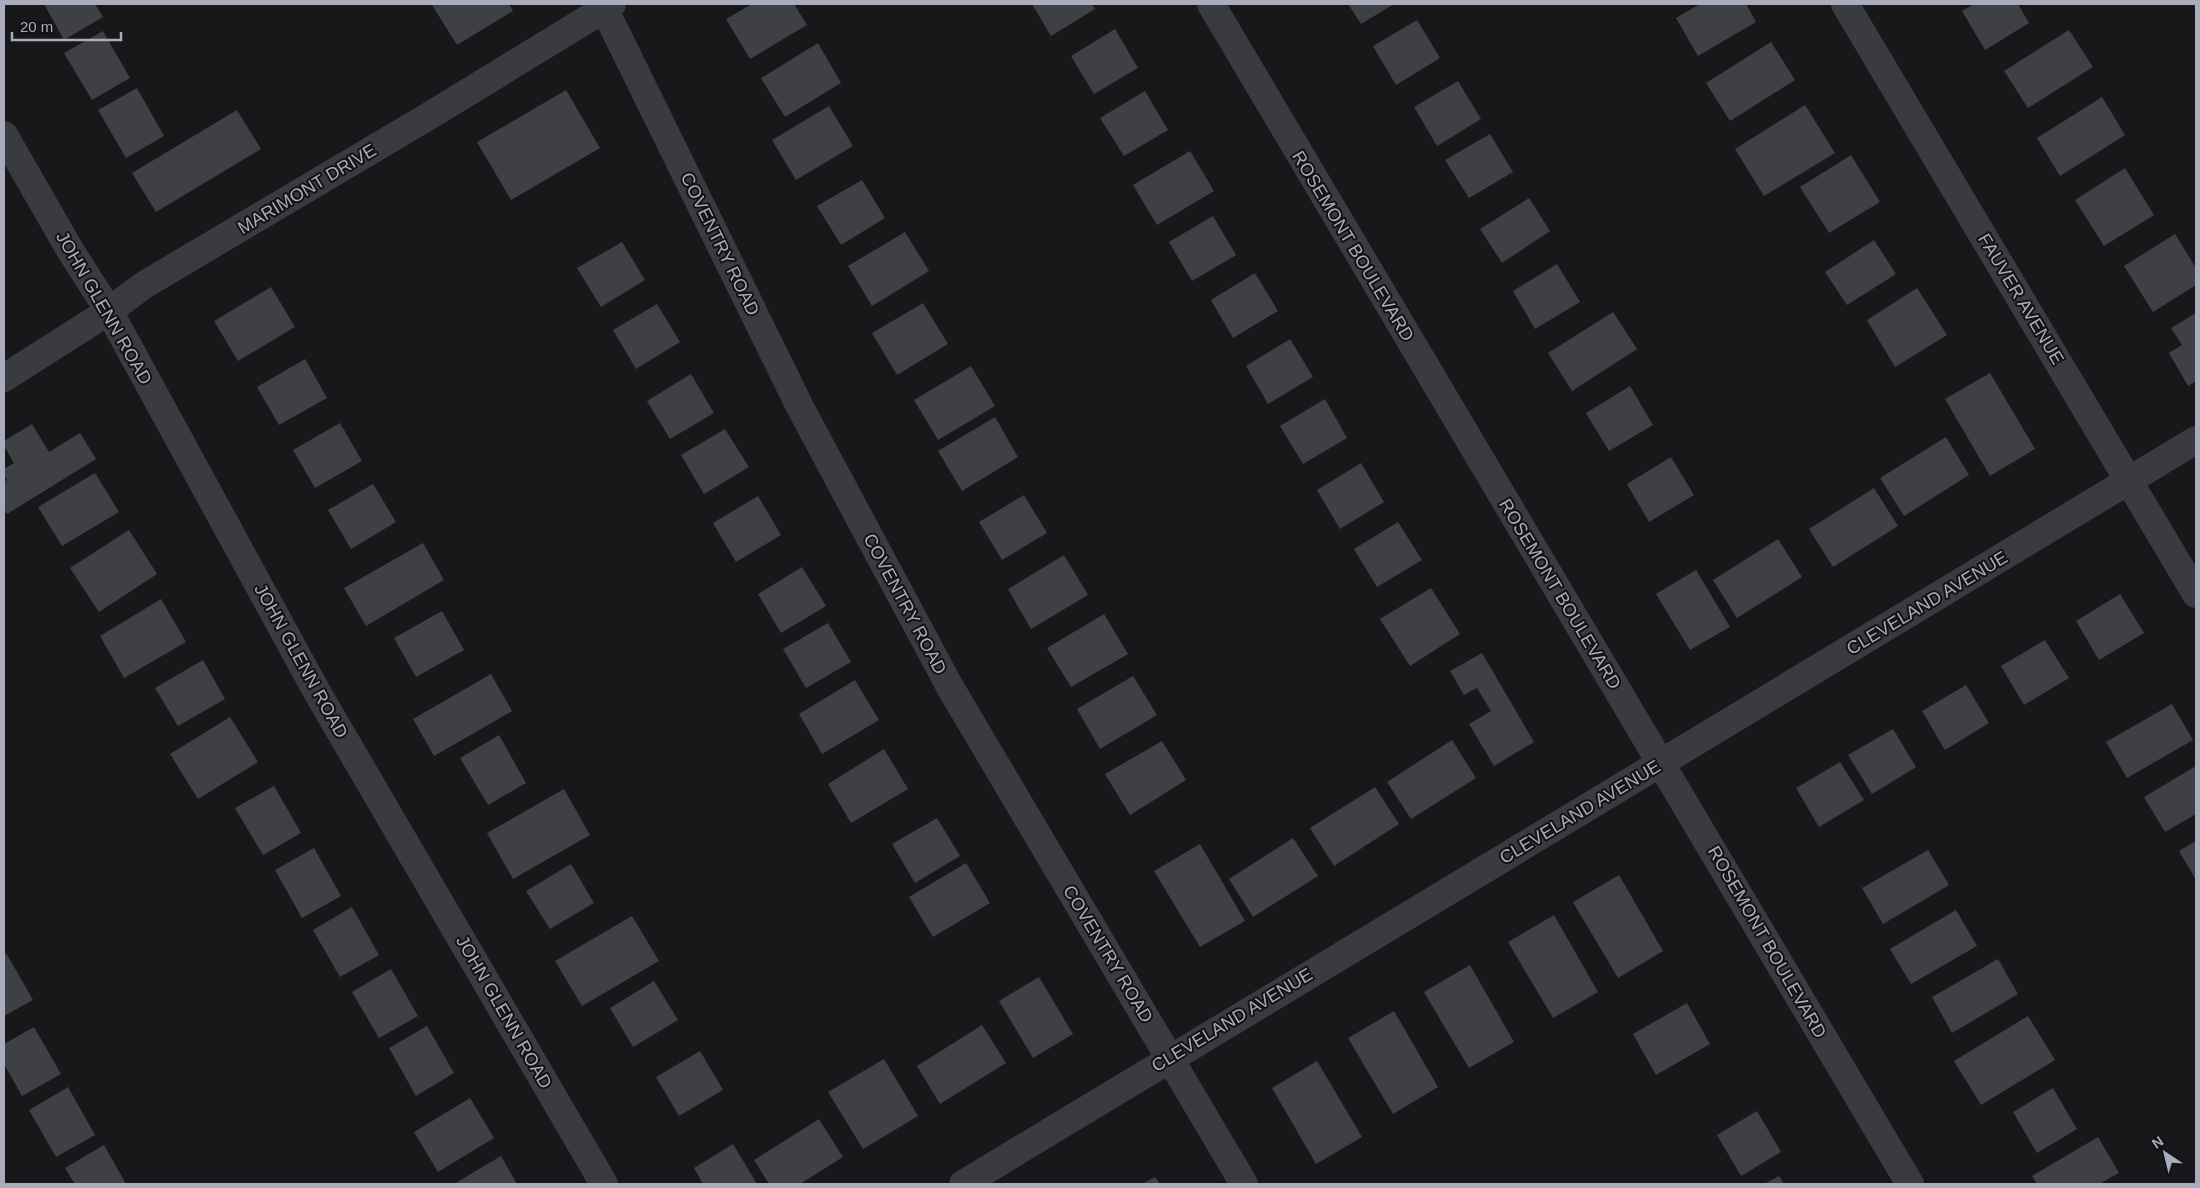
<svg xmlns="http://www.w3.org/2000/svg" width="2200" height="1188" font-family="Helvetica,sans-serif">
	<style>
		.building { fill: #3f4045 }
		.lines { fill: none; stroke-linecap: round; stroke-linejoin: round }
		.minor { stroke: #3a3a41; stroke-width: 28 }
		.labels { text-anchor: middle; stroke-width: 4; stroke-linejoin: round; paint-order: stroke }
		.street-label { font-size: 18px; fill: #a9acbb; stroke: #131315 }
	</style>
	<rect width="100%" height="100%" fill="#18181a"/>
	<g class="building">
		<path d="M 44,4 L 95,4 L 103,17 L 64,40 Z"/>
		<path d="M 435,4 L 509,4 L 513,11 L 457,45 L 432,5 Z"/>
		<path d="M 752,4 L 794,4 L 807,25 L 750,59 L 726,19 Z"/>
		<path d="M 1032,4 L 1092,4 L 1095,9 L 1051,36 Z"/>
		<path d="M 1348,4 L 1394,4 L 1361,24 Z"/>
		<path d="M 1700,4 L 1746,4 L 1756,22 L 1698,56 L 1676,18 Z"/>
		<path d="M 1974,4 L 2018,4 L 2029,23 L 1985,50 L 1962,11 Z"/>
		<path d="M 1417,20 L 1440,58 L 1396,85 L 1373,46 Z"/>
		<path d="M 1115,29 L 1138,68 L 1094,94 L 1071,56 Z"/>
		<path d="M 2069,30 L 2093,67 L 2028,108 L 2004,71 Z"/>
		<path d="M 103,31 L 130,78 L 92,100 L 64,53 Z"/>
		<path d="M 1771,42 L 1795,80 L 1730,121 L 1706,83 Z"/>
		<path d="M 818,43 L 841,83 L 785,117 L 761,78 Z"/>
		<path d="M 1458,81 L 1481,119 L 1437,146 L 1414,107 Z"/>
		<path d="M 137,88 L 164,136 L 126,158 L 98,110 Z"/>
		<path d="M 566,90 L 600,148 L 511,200 L 477,142 Z"/>
		<path d="M 1145,91 L 1168,130 L 1124,156 L 1100,118 Z"/>
		<path d="M 2102,97 L 2125,135 L 2060,176 L 2037,138 Z"/>
		<path d="M 1805,105 L 1835,153 L 1764,196 L 1735,149 Z"/>
		<path d="M 829,106 L 853,146 L 796,180 L 772,140 Z"/>
		<path d="M 237,110 L 261,149 L 156,212 L 132,173 Z"/>
		<path d="M 1490,134 L 1513,172 L 1469,198 L 1445,160 Z"/>
		<path d="M 1190,151 L 1214,191 L 1157,225 L 1133,185 Z"/>
		<path d="M 1851,155 L 1880,202 L 1829,233 L 1800,187 Z"/>
		<path d="M 2125,168 L 2154,215 L 2104,246 L 2075,200 Z"/>
		<path d="M 862,180 L 885,218 L 841,245 L 817,206 Z"/>
		<path d="M 1529,198 L 1550,231 L 1502,263 L 1480,229 Z"/>
		<path d="M 1213,216 L 1236,255 L 1192,281 L 1169,242 Z"/>
		<path d="M 905,232 L 929,271 L 872,306 L 848,266 Z"/>
		<path d="M 2175,234 L 2196,268 L 2196,285 L 2153,312 L 2124,266 Z"/>
		<path d="M 1874,240 L 1896,274 L 1847,305 L 1825,272 Z"/>
		<path d="M 622,242 L 645,280 L 601,307 L 577,268 Z"/>
		<path d="M 1557,264 L 1580,302 L 1535,329 L 1513,291 Z"/>
		<path d="M 1255,273 L 1278,311 L 1233,338 L 1211,300 Z"/>
		<path d="M 271,287 L 295,327 L 238,361 L 214,321 Z"/>
		<path d="M 1917,288 L 1947,335 L 1895,367 L 1867,320 Z"/>
		<path d="M 923,303 L 948,344 L 897,375 L 872,333 Z"/>
		<path d="M 657,304 L 680,342 L 636,369 L 613,330 Z"/>
		<path d="M 1613,312 L 1637,349 L 1572,391 L 1548,353 Z"/>
		<path d="M 2196,313 L 2196,381 L 2188,386 L 2169,353 L 2182,345 L 2171,328 Z"/>
		<path d="M 1290,339 L 1313,377 L 1268,404 L 1246,366 Z"/>
		<path d="M 305,359 L 327,398 L 279,425 L 257,387 Z"/>
		<path d="M 971,366 L 995,406 L 938,440 L 914,400 Z"/>
		<path d="M 1990,373 L 2035,449 L 1990,476 L 1945,399 Z"/>
		<path d="M 691,374 L 714,413 L 670,439 L 647,401 Z"/>
		<path d="M 1630,386 L 1653,425 L 1609,451 L 1586,413 Z"/>
		<path d="M 1325,399 L 1347,438 L 1303,464 L 1280,426 Z"/>
		<path d="M 995,417 L 1018,457 L 962,491 L 938,451 Z"/>
		<path d="M 340,423 L 362,461 L 315,488 L 293,450 Z"/>
		<path d="M 32,424 L 49,452 L 80,433 L 96,459 L 7,514 L 4,508 L 4,482 L 7,480 L 4,475 L 4,469 L 14,463 L 4,446 L 4,441 Z"/>
		<path d="M 725,429 L 749,467 L 704,494 L 681,455 Z"/>
		<path d="M 1946,437 L 1969,475 L 1904,516 L 1880,478 Z"/>
		<path d="M 1671,457 L 1694,495 L 1649,522 L 1627,484 Z"/>
		<path d="M 1361,463 L 1384,502 L 1340,529 L 1317,490 Z"/>
		<path d="M 95,473 L 119,512 L 62,546 L 38,507 Z"/>
		<path d="M 373,484 L 396,522 L 351,549 L 328,510 Z"/>
		<path d="M 1874,488 L 1898,526 L 1833,567 L 1809,529 Z"/>
		<path d="M 1024,495 L 1047,533 L 1002,560 L 979,522 Z"/>
		<path d="M 758,496 L 781,535 L 736,562 L 713,523 Z"/>
		<path d="M 1398,522 L 1422,560 L 1377,587 L 1354,549 Z"/>
		<path d="M 129,530 L 157,574 L 99,612 L 70,568 Z"/>
		<path d="M 1778,539 L 1802,577 L 1737,618 L 1713,580 Z"/>
		<path d="M 423,543 L 444,580 L 366,626 L 344,588 Z"/>
		<path d="M 1064,555 L 1088,595 L 1031,629 L 1008,589 Z"/>
		<path d="M 802,567 L 826,606 L 781,633 L 758,594 Z"/>
		<path d="M 1696,570 L 1730,627 L 1690,650 L 1656,594 Z"/>
		<path d="M 1431,588 L 1460,634 L 1410,666 L 1380,619 Z"/>
		<path d="M 2120,594 L 2144,633 L 2099,660 L 2076,621 Z"/>
		<path d="M 161,599 L 186,642 L 124,678 L 100,636 Z"/>
		<path d="M 442,611 L 464,650 L 416,677 L 394,638 Z"/>
		<path d="M 1104,614 L 1128,654 L 1071,687 L 1047,648 Z"/>
		<path d="M 828,623 L 851,662 L 806,688 L 783,649 Z"/>
		<path d="M 2045,640 L 2069,678 L 2024,705 L 2001,666 Z"/>
		<path d="M 1482,653 L 1534,742 L 1494,766 L 1469,724 L 1491,711 L 1477,688 L 1464,695 L 1450,671 Z"/>
		<path d="M 203,660 L 225,699 L 178,726 L 155,688 Z"/>
		<path d="M 491,674 L 512,711 L 434,756 L 413,719 Z"/>
		<path d="M 1133,676 L 1157,715 L 1100,749 L 1077,709 Z"/>
		<path d="M 855,680 L 879,720 L 822,754 L 799,714 Z"/>
		<path d="M 1966,685 L 1989,723 L 1945,750 L 1922,711 Z"/>
		<path d="M 2172,704 L 2193,740 L 2127,778 L 2106,742 Z"/>
		<path d="M 230,717 L 258,762 L 198,799 L 170,754 Z"/>
		<path d="M 1893,729 L 1916,767 L 1872,794 L 1848,755 Z"/>
		<path d="M 499,735 L 526,783 L 488,805 L 460,758 Z"/>
		<path d="M 1452,740 L 1476,778 L 1411,819 L 1387,782 Z"/>
		<path d="M 1162,741 L 1186,780 L 1130,815 L 1105,774 Z"/>
		<path d="M 884,749 L 908,789 L 851,823 L 828,784 Z"/>
		<path d="M 1840,762 L 1864,800 L 1819,827 L 1796,788 Z"/>
		<path d="M 2196,766 L 2196,814 L 2165,832 L 2144,797 Z"/>
		<path d="M 274,786 L 301,833 L 263,855 L 235,808 Z"/>
		<path d="M 1375,787 L 1399,824 L 1334,866 L 1310,828 Z"/>
		<path d="M 564,789 L 590,835 L 513,879 L 487,833 Z"/>
		<path d="M 937,818 L 960,856 L 915,883 L 892,844 Z"/>
		<path d="M 1293,838 L 1318,876 L 1253,917 L 1229,879 Z"/>
		<path d="M 2196,841 L 2196,880 L 2179,851 Z"/>
		<path d="M 1200,844 L 1245,921 L 1200,947 L 1154,871 Z"/>
		<path d="M 314,848 L 341,896 L 302,918 L 275,870 Z"/>
		<path d="M 1928,850 L 1949,885 L 1883,924 L 1862,888 Z"/>
		<path d="M 966,863 L 990,903 L 933,937 L 909,897 Z"/>
		<path d="M 571,864 L 594,903 L 550,929 L 526,891 Z"/>
		<path d="M 1619,875 L 1663,951 L 1618,978 L 1573,902 Z"/>
		<path d="M 352,907 L 379,955 L 340,977 L 313,930 Z"/>
		<path d="M 1956,910 L 1977,946 L 1911,984 L 1890,949 Z"/>
		<path d="M 1554,915 L 1598,992 L 1553,1018 L 1508,942 Z"/>
		<path d="M 632,916 L 659,961 L 582,1006 L 555,961 Z"/>
		<path d="M 6,953 L 33,1000 L 4,1016 L 4,954 Z"/>
		<path d="M 1998,959 L 2018,994 L 1952,1033 L 1932,997 Z"/>
		<path d="M 1470,965 L 1514,1042 L 1469,1068 L 1424,992 Z"/>
		<path d="M 391,969 L 418,1016 L 379,1038 L 352,992 Z"/>
		<path d="M 1039,977 L 1073,1034 L 1033,1058 L 999,1001 Z"/>
		<path d="M 654,981 L 678,1020 L 633,1047 L 610,1008 Z"/>
		<path d="M 1687,1003 L 1710,1044 L 1656,1075 L 1633,1034 Z"/>
		<path d="M 1394,1011 L 1438,1087 L 1393,1114 L 1348,1038 Z"/>
		<path d="M 2028,1016 L 2055,1060 L 1981,1105 L 1954,1061 Z"/>
		<path d="M 982,1025 L 1006,1063 L 940,1104 L 917,1066 Z"/>
		<path d="M 427,1026 L 454,1073 L 416,1096 L 389,1048 Z"/>
		<path d="M 34,1027 L 61,1074 L 22,1096 L 4,1064 L 4,1044 Z"/>
		<path d="M 700,1051 L 723,1090 L 679,1116 L 656,1077 Z"/>
		<path d="M 884,1059 L 918,1116 L 863,1149 L 828,1092 Z"/>
		<path d="M 1317,1061 L 1362,1137 L 1316,1164 L 1272,1088 Z"/>
		<path d="M 68,1087 L 95,1135 L 56,1157 L 29,1110 Z"/>
		<path d="M 2053,1088 L 2077,1129 L 2037,1153 L 2013,1112 Z"/>
		<path d="M 470,1098 L 494,1138 L 438,1172 L 414,1132 Z"/>
		<path d="M 1757,1111 L 1781,1152 L 1741,1176 L 1717,1135 Z"/>
		<path d="M 819,1119 L 843,1157 L 800,1184 L 769,1184 L 754,1160 Z"/>
		<path d="M 2098,1137 L 2119,1173 L 2099,1184 L 2037,1184 L 2032,1176 Z"/>
		<path d="M 733,1144 L 757,1184 L 703,1184 L 694,1168 Z"/>
		<path d="M 104,1145 L 126,1184 L 75,1184 L 65,1168 Z"/>
		<path d="M 501,1156 L 517,1184 L 454,1184 Z"/>
		<path d="M 1779,1176 L 1784,1184 L 1764,1184 Z"/>
		<path d="M 1155,1177 L 1160,1184 L 1142,1184 Z"/>
	</g>
	<g class="lines">
		<g class="minor">
			<path d="M 602,4 L 801,409 L 950,687 L 1244,1184"/>
			<path d="M 1211,4 L 1910,1184"/>
			<path d="M 1845,4 L 2196,594"/>
			<path d="M 4,135 L 70,250 L 109,311 L 317,692 L 604,1184"/>
			<path d="M 4,378 L 109,311 L 144,285 L 434,113 L 612,4"/>
			<path d="M 963,1184 L 2196,440"/>
		</g>
	</g>
	<g class="labels">
		<g class="street-label">
			<text transform="translate(307 189) rotate(-31)" y="6">MARIMONT DRIVE</text>
			<text transform="translate(720 244) rotate(64)" y="6">COVENTRY ROAD</text>
			<text transform="translate(1353 246) rotate(59)" y="6">ROSEMONT BOULEVARD</text>
			<text transform="translate(2021 299) rotate(59)" y="6">FAUVER AVENUE</text>
			<text transform="translate(104 308) rotate(60)" y="6">JOHN GLENN ROAD</text>
			<text transform="translate(1560 594) rotate(59)" y="6">ROSEMONT BOULEVARD</text>
			<text transform="translate(1927 603) rotate(-31)" y="6">CLEVELAND AVENUE</text>
			<text transform="translate(905 604) rotate(62)" y="6">COVENTRY ROAD</text>
			<text transform="translate(301 661) rotate(61)" y="6">JOHN GLENN ROAD</text>
			<text transform="translate(1580 812) rotate(-31)" y="6">CLEVELAND AVENUE</text>
			<text transform="translate(1767 942) rotate(60)" y="6">ROSEMONT BOULEVARD</text>
			<text transform="translate(1108 954) rotate(59)" y="6">COVENTRY ROAD</text>
			<text transform="translate(504 1012) rotate(60)" y="6">JOHN GLENN ROAD</text>
			<text transform="translate(1232 1020) rotate(-31)" y="6">CLEVELAND AVENUE</text>
		</g>
	</g>
	<rect width="2200" height="1188" fill="none" stroke="#a9acbb" stroke-width="10"/>
	<g transform="translate(2165 1153) rotate(325)" stroke="#131315" stroke-width="4" paint-order="stroke">
	<path d="M0-4L9 19L0 12L-9 19Z" fill="#a9acbb"/>
	<text y="-8" font-size="14" font-weight="bold" text-anchor="middle" fill="#a9acbb">N</text>
	</g>
	<path d="M12 32v8h109v-8" fill="none" stroke="#a9acbb" stroke-width="2.5"/>
	<text x="20" y="32" font-size="15" fill="#a9acbb" stroke="#131315" stroke-width="4" paint-order="stroke">20 m</text>
</svg>
